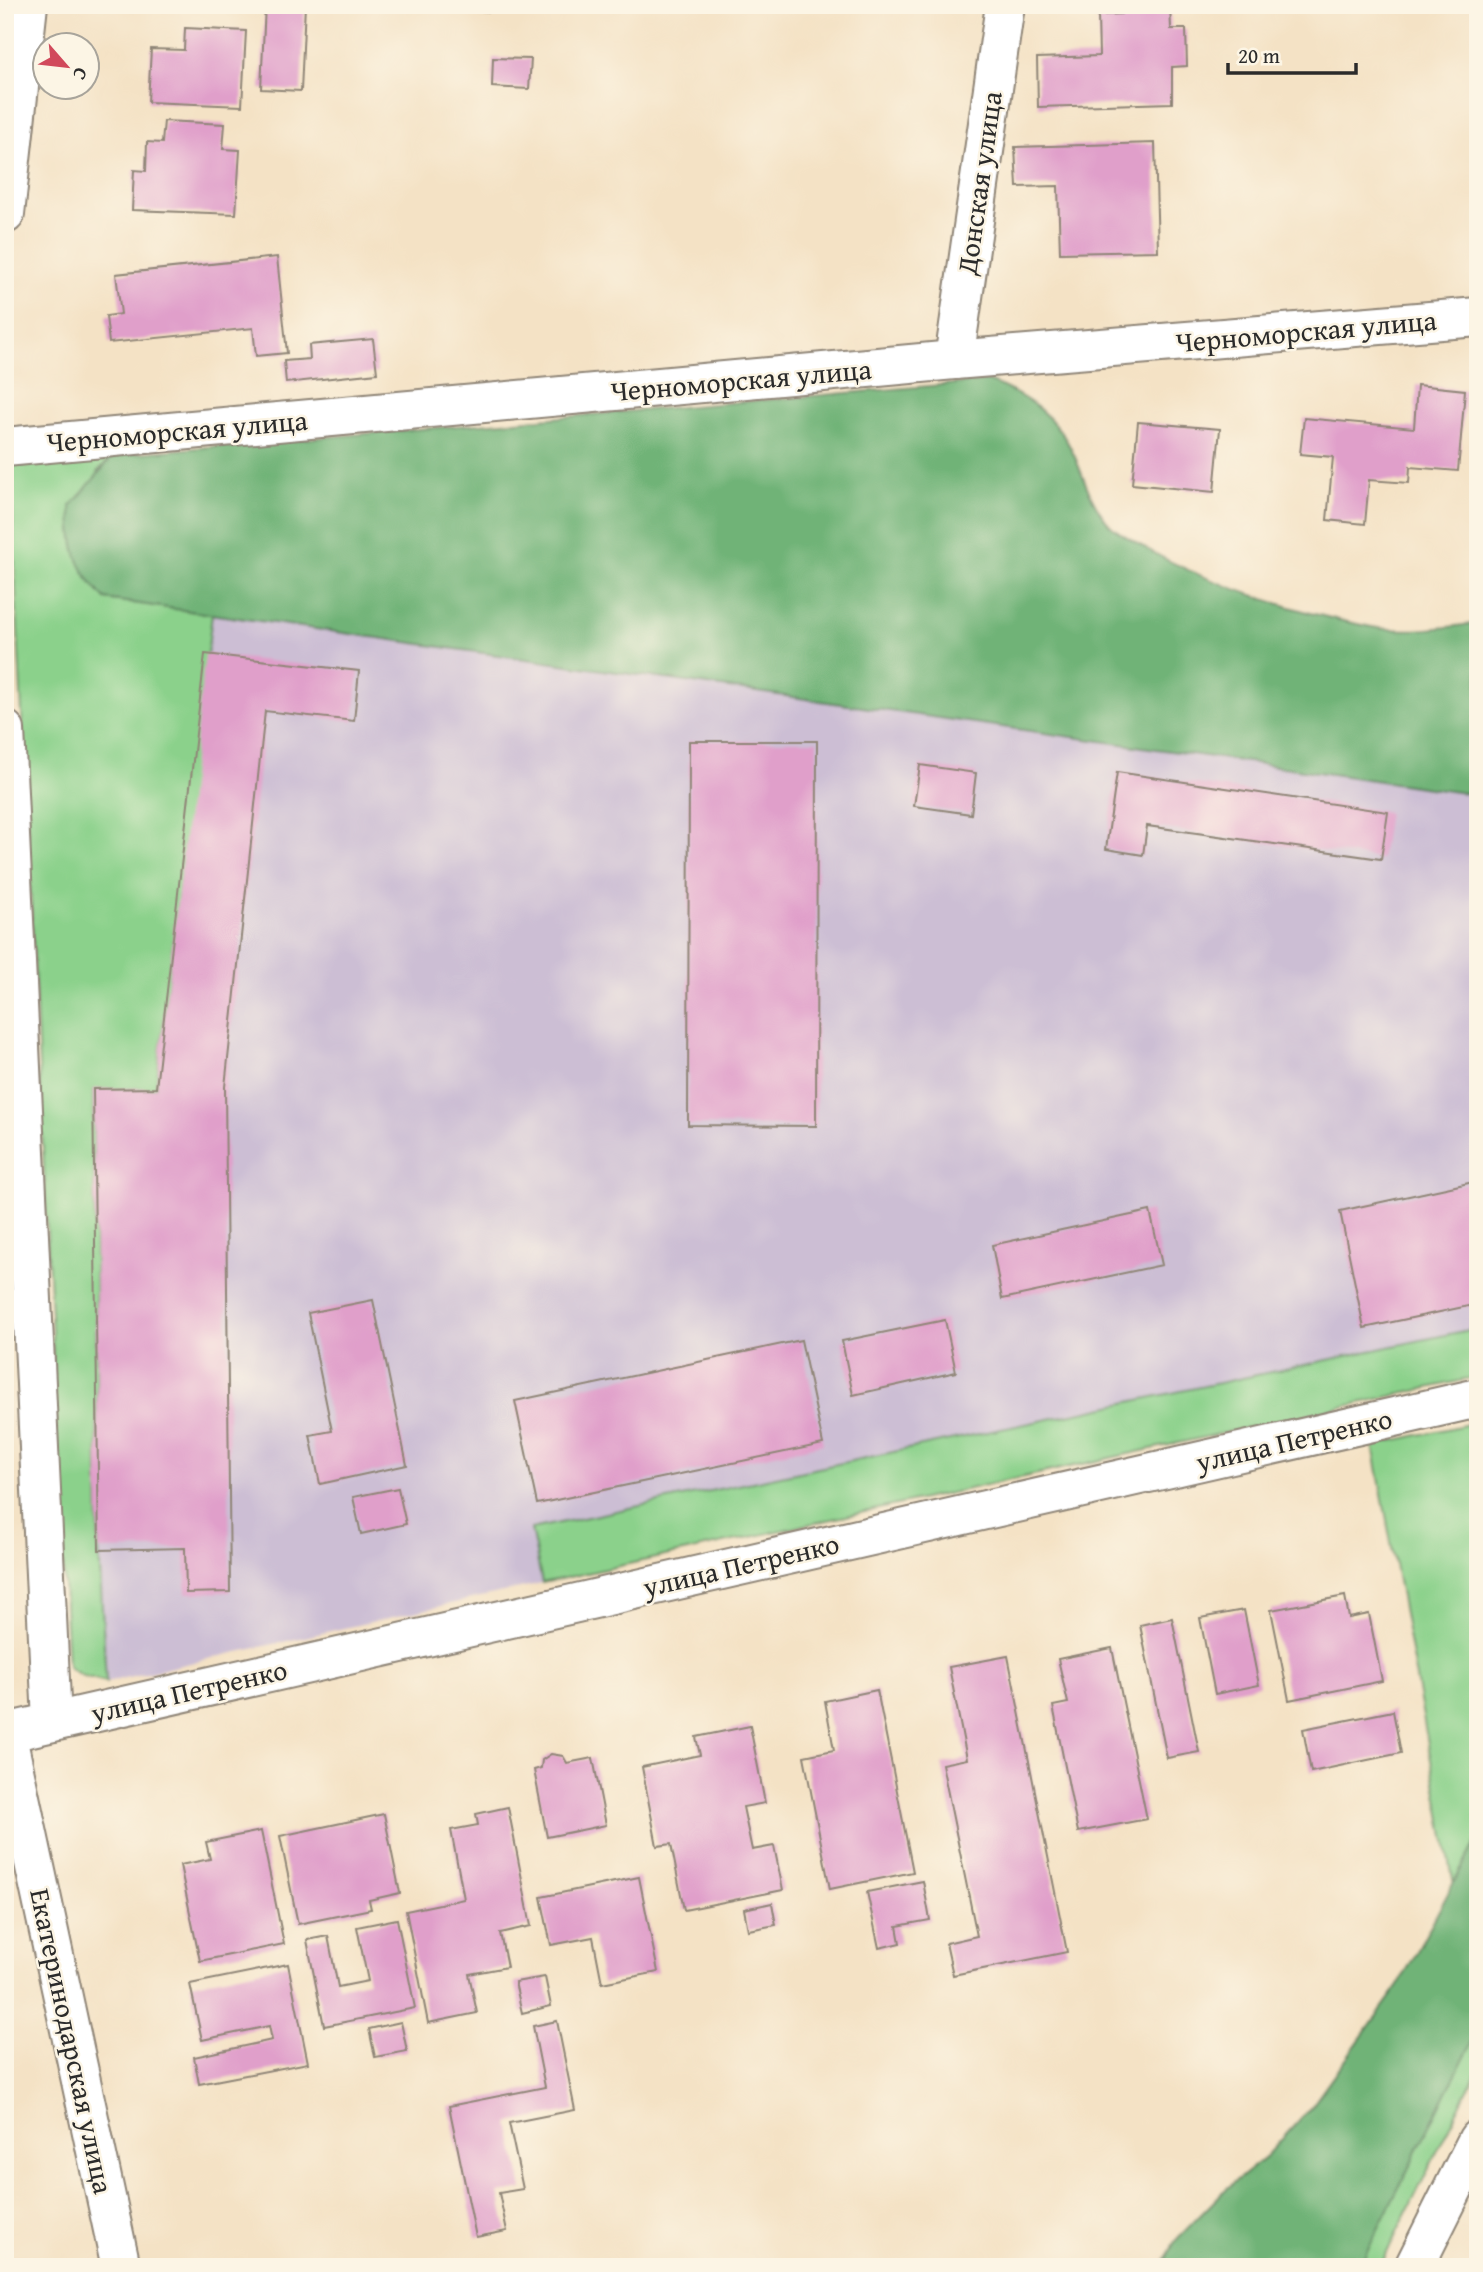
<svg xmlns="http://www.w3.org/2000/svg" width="1483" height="2272" font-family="'Gentium Book Plus',serif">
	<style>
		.industrial { fill: #ccbed4 }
		.green { fill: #8bd18b; stroke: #5b7e5b; stroke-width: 2 }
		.forest { fill: #70b377; stroke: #4e6f51; stroke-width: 2 }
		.building { fill: #e09fca }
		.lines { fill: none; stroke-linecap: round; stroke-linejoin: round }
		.minor-casing { stroke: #908678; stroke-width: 42 }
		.major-casing { stroke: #908678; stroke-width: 42 }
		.minor { stroke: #fff; stroke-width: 38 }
		.major { stroke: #fff; stroke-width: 38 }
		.labels { text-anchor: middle; stroke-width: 5; stroke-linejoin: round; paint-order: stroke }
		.street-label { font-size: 28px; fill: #2b2b2b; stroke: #fcf5e5 }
	</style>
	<rect width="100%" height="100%" fill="#fcf5e5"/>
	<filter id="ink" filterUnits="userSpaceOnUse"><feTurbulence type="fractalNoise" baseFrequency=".0143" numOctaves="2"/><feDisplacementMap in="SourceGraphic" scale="14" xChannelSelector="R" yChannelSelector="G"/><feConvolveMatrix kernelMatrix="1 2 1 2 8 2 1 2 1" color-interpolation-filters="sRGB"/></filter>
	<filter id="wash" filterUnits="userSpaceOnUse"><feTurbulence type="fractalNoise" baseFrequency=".00686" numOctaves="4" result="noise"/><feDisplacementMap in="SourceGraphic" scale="28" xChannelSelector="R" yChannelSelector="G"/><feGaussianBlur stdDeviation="1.57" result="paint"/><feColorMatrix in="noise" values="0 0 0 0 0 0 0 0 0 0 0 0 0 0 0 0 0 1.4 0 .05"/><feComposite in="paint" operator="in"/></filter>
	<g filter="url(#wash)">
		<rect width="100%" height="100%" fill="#f4e2c5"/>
		<path class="industrial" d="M 212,614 L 1478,795 L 1478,1328 L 531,1529 L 542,1583 L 106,1682 L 99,1550 L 93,1089 L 205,654 Z"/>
		<g class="green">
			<path d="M 114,455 L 98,471 L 105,599 L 212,614 L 156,1088 L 93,1090 L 99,1550 L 106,1682 L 83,1676 L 68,1667 L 10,465 Z"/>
			<path d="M 1478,1328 L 1478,1377 L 542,1583 L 531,1529 Z"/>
			<path d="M 1478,1422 L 1478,2069 L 1380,2267 L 1161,2267 L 1177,2239 L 1225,2190 L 1267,2156 L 1312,2106 L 1399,1985 L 1454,1885 L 1373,1445 Z"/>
		</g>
		<g class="forest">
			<path d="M 988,381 C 1026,395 1057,416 1074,455 C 1085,480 1091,503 1110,525 C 1117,532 1128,537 1137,543 C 1200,582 1298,613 1372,627 C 1405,633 1444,628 1478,623 L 1478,795 L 105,599 C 74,567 72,548 71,506 L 114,455 Z"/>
			<path d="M 1478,1837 L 1478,2030 L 1359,2267 L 1161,2267 L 1177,2239 L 1225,2190 L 1267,2156 L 1312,2106 L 1399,1985 Z"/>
		</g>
		<g id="blocks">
			<g class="building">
				<path d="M 265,5 L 305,5 L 301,91 L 261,89 Z"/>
				<path d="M 479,5 L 524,5 L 524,13 L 479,11 Z"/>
				<path d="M 1121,5 L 1170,5 L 1171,29 L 1186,29 L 1187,66 L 1172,67 L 1172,103 L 1038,107 L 1037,58 L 1099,56 L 1098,15 L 1121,14 Z"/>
				<path d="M 185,28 L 246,31 L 242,106 L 148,102 L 151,49 L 184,50 Z"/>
				<path d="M 493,58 L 531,59 L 529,89 L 492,87 Z"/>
				<path d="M 164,121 L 225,124 L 223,149 L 240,150 L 236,214 L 132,210 L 134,170 L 146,171 L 147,142 L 162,143 Z"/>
				<path d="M 1155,143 L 1158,251 L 1060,253 L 1058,186 L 1017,187 L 1015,147 Z"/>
				<path d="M 277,257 L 287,353 L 256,356 L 253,328 L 109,343 L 106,316 L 121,314 L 116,274 Z"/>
				<path d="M 373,339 L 377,373 L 286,383 L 284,361 L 310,359 L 309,345 Z"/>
				<path d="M 1417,385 L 1465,390 L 1458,471 L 1410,467 L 1409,483 L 1369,480 L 1365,524 L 1327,520 L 1333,457 L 1300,454 L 1304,418 L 1414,428 Z"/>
				<path d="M 1138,422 L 1220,429 L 1214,492 L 1132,484 Z"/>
				<path d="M 205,654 L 359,671 L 354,721 L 265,711 L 225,1087 L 230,1592 L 186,1593 L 185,1548 L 99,1550 L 93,1089 L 156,1088 Z"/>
				<path d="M 689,741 L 817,741 L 816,1126 L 688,1125 Z"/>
				<path d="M 920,765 L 976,773 L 971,814 L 914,806 Z"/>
				<path d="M 1117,772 L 1388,812 L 1381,859 L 1147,826 L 1143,855 L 1106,849 Z"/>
				<path d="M 1478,1181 L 1478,1304 L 1364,1328 L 1340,1211 Z"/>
				<path d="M 1150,1211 L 1162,1265 L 1002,1299 L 992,1245 Z"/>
				<path d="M 373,1300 L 407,1465 L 320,1484 L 310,1435 L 332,1431 L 308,1313 Z"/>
				<path d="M 945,1320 L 956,1372 L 853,1395 L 842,1341 Z"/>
				<path d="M 801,1340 L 823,1444 L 537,1504 L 515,1401 Z"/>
				<path d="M 398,1488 L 406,1524 L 361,1534 L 353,1497 Z"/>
				<path d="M 1345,1596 L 1349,1618 L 1369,1614 L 1382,1681 L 1289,1700 L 1271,1610 Z"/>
				<path d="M 1244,1610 L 1259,1685 L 1215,1694 L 1200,1618 Z"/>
				<path d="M 1172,1618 L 1199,1752 L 1167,1758 L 1140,1625 Z"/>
				<path d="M 1112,1648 L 1147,1819 L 1078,1832 L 1053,1706 L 1068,1703 L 1058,1659 Z"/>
				<path d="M 1008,1656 L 1067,1952 L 953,1975 L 946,1943 L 977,1936 L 942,1764 L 967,1759 L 949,1667 Z"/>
				<path d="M 877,1690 L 913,1872 L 830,1889 L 804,1756 L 834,1750 L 825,1701 Z"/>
				<path d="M 1393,1711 L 1401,1753 L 1311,1772 L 1303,1729 Z"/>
				<path d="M 750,1726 L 765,1803 L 743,1807 L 752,1850 L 774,1846 L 783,1890 L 684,1910 L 671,1844 L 657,1846 L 642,1767 L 700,1755 L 696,1737 Z"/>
				<path d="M 551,1754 L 563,1756 L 567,1763 L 593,1758 L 606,1825 L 547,1837 L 534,1770 L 541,1768 L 542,1760 Z"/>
				<path d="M 508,1807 L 531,1926 L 500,1933 L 507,1967 L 469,1974 L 477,2013 L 428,2023 L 406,1911 L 464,1899 L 451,1830 L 478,1825 L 476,1814 Z"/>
				<path d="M 384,1814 L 400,1893 L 369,1900 L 371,1909 L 298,1924 L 280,1836 Z"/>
				<path d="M 261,1831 L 284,1944 L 200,1961 L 180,1865 L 210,1859 L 206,1842 Z"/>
				<path d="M 639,1877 L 658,1972 L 602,1983 L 593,1937 L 551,1945 L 541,1897 Z"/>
				<path d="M 923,1881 L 930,1920 L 897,1926 L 900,1943 L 879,1948 L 867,1892 Z"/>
				<path d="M 772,1903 L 776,1925 L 748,1930 L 744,1909 Z"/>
				<path d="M 397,1919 L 415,2008 L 324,2026 L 307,1940 L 328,1936 L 338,1987 L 368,1981 L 357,1927 Z"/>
				<path d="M 288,1964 L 308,2063 L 199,2084 L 194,2057 L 272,2040 L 269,2026 L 202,2040 L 190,1984 Z"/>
				<path d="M 545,1977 L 551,2006 L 522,2013 L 515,1982 Z"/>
				<path d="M 557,2021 L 575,2110 L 509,2123 L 523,2189 L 499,2193 L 507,2231 L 476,2237 L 449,2106 L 545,2087 L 533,2026 Z"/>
				<path d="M 401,2022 L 407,2051 L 375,2057 L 369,2029 Z"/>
			</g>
		</g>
	</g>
	<g filter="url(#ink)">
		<use href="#blocks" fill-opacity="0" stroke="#908678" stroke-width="2"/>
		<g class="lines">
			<defs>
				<g id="minor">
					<path d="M 5,214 L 28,5"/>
					<path d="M 954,360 L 1005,5"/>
					<path d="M 5,447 L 954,360 L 1478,317"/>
					<path d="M 5,730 L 52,1722"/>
					<path d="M 6,1732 L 121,2267"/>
					<path d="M 5,1733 L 1478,1398"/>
				</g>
				<path id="major" d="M 1414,2267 L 1478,2139"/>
			</defs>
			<use href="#minor" class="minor-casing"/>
			<use href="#major" class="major-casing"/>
			<use href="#minor" class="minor"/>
			<use href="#major" class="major"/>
		</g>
	</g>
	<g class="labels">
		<g class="street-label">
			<text transform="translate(979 183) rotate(-82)" y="10">Донская улица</text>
			<text transform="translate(1306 331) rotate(-5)" y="10">Черноморская улица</text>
			<text transform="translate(741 380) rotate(-5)" y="10">Черноморская улица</text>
			<text transform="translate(177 431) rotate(-5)" y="10">Черноморская улица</text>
			<text transform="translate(1294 1440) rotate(-13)" y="10">улица Петренко</text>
			<text transform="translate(741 1565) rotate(-13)" y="10">улица Петренко</text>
			<text transform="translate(189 1691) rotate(-13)" y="10">улица Петренко</text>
			<text transform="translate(72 2041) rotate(78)" y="10">Екатеринодарская улица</text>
		</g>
	</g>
	<rect width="1483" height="2272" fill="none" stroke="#fcf5e5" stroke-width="28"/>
	<g transform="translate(66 66) rotate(118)"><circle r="33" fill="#fcf5e5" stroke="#a8a49b" stroke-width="2"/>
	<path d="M0-5L12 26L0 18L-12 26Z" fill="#d1495b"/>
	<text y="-10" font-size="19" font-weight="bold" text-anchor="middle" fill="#2b2b2b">С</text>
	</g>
	<path d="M1228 63v10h128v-10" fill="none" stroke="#2b2b2b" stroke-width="3.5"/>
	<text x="1238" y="63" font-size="21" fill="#2b2b2b" stroke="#fcf5e5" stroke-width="5" paint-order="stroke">20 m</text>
</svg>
